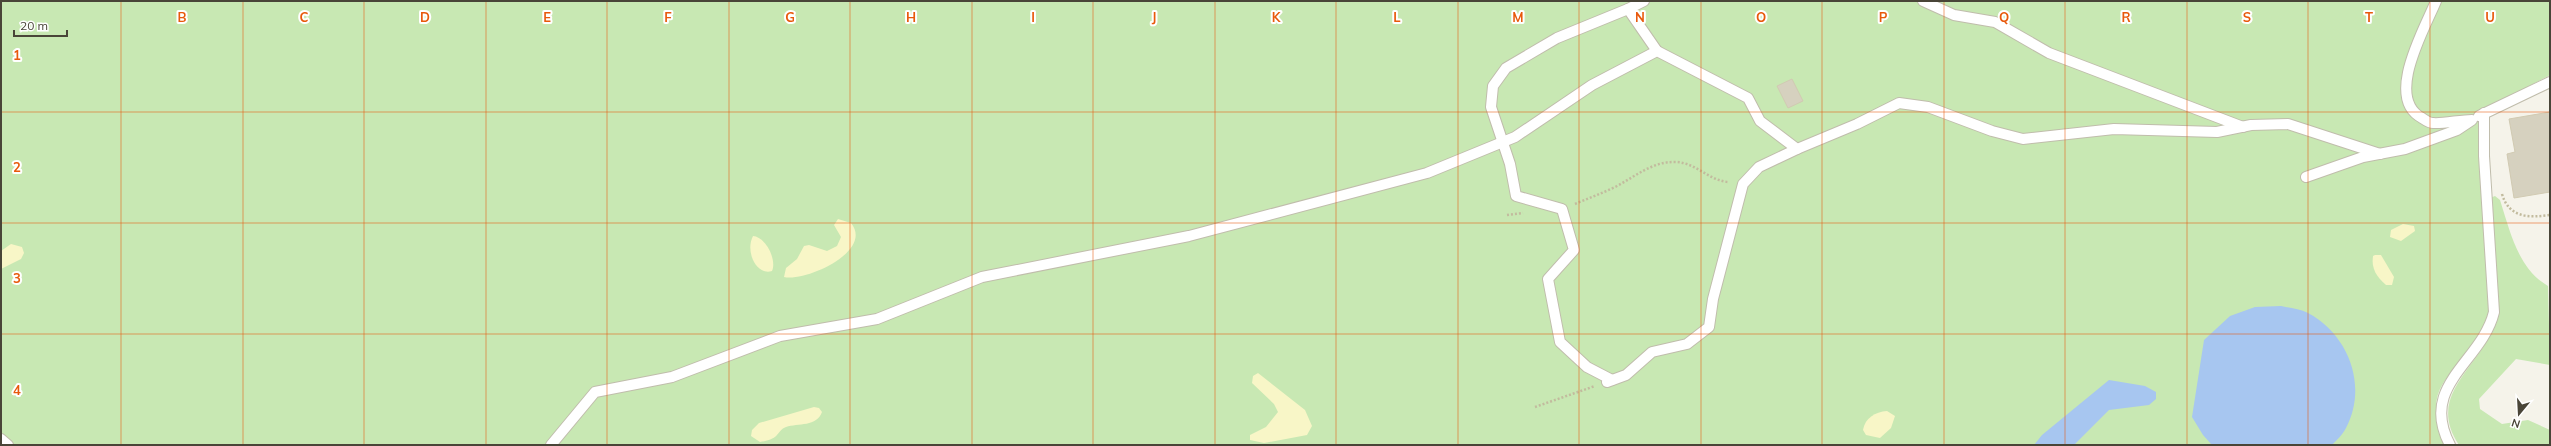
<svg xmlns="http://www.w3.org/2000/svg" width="2551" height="446" font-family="Mulish,sans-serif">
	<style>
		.green { fill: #c8e8b3 }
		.sand { fill: #f8f6c7 }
		.water { fill: #a7c6f0 }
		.building { fill: #d6d1bf; stroke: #d1cab2 }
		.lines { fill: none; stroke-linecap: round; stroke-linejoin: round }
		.service-casing { stroke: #c0bdac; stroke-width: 12 }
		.path { stroke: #c2bb9e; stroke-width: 2.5; stroke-dasharray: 2 2; stroke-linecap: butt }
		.service { stroke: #fff; stroke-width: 10 }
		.grid { fill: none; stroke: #e8590c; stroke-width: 1; stroke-opacity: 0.55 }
		.grid-label { font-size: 13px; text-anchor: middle; font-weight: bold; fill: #e8590c; stroke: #fff; stroke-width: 4; stroke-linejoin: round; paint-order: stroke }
	</style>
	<rect width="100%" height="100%" fill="#f5f3ea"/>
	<g class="green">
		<path d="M 1,1 L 2550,1 L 2550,75 L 2483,111 C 2482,135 2480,159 2481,184 C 2482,220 2488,256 2489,293 C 2489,301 2491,313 2489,320 C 2471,372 2414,374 2445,445 L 1,445 Z"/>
		<path d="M 2495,196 L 2500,200 C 2510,231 2518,269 2548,286 L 2550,365 L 2516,359 L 2479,399 L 2480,409 L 2502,424 L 2528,420 L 2550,430 L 2550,445 L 2459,445 C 2423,391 2487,365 2497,316 C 2499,306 2496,293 2495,282 C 2494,254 2492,226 2490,198 Z"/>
	</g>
	<g class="sand">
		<path d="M 838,219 L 851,223 C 874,251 806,282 784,277 L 786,268 L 797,259 L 804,246 L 809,245 L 827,251 L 837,246 L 841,237 L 834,225 Z"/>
		<path d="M 2403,224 L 2414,226 L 2415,231 L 2401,241 L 2390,237 L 2391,230 Z"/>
		<path d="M 753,236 C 766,237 777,260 772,271 C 756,276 745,251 753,236 Z"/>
		<path d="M 11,244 L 22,247 L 24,253 L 21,259 L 1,269 L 1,251 Z"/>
		<path d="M 2375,255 L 2381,255 L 2394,277 L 2392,285 L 2386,285 C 2377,277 2371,269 2373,256 Z"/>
		<path d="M 1258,373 L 1305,410 L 1312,426 L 1307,435 L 1264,443 L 1250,440 L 1250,435 L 1266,427 L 1278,412 L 1274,404 L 1252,383 L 1253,376 Z"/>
		<path d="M 814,407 L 819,408 L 822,412 C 817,427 798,423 786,427 C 776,431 781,439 760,442 L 751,436 L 752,430 L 759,423 Z"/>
		<path d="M 1887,411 L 1895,416 L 1891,428 L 1880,438 L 1866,435 L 1863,430 C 1865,418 1875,412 1887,411 Z"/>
	</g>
	<g class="water">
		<path d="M 2281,306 C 2290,308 2300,309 2308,313 C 2349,335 2368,386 2346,428 C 2343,434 2337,440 2332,445 L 2212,445 L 2203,435 L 2192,417 L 2204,340 L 2230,316 L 2255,307 Z"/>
		<path d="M 2109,380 L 2145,386 L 2156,392 L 2156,399 L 2149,405 L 2109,410 L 2074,445 L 2034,445 L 2042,435 Z"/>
	</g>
	<g class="building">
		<path d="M 1792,79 L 1803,101 L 1788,108 L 1777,86 Z"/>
		<path d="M 2550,112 L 2550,192 L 2514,198 L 2507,154 L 2515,152 L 2509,119 Z"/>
	</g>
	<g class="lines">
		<defs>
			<g id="service">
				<path d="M 1923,1 L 1954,15 L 1995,22 L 2049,53 L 2243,127"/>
				<path d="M 1628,9 L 1644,1"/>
				<path d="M 2479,116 L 2550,82"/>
				<path d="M 2306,177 L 2363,157 L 2405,149 L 2457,130 L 2472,120 C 2461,120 2442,124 2433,123 C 2429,123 2425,120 2422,118 C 2384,98 2425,28 2436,1"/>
				<path d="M 1612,380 L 1587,367 L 1560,342 L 1548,279 L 1574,250 L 1562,209 L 1516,196 L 1510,164 L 1491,107 L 1493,86 L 1506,68 L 1557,38 L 1628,9 L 1657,51"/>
				<path d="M 1607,382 L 1626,375 L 1652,352 L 1687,344 L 1709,327 L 1713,299 L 1743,184 L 1759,167 L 1797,149"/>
				<path d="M 1,439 L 8,445"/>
				<path d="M 551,445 L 595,392 L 672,377 L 780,336 L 877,319 L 982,277 L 1189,236 L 1427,173 L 1515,137 L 1592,85 L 1657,51 L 1748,98 L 1760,121 L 1797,149 L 1857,124 L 1899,103 L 1928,107 L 1992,131 L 2023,139 L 2114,129 L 2217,132 L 2251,125 L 2288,124 L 2380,154"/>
				<path d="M 2450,445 C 2418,385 2482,362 2494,312 L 2484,156 L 2484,113"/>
			</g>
		</defs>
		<use href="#service" class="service-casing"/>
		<g class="path">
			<path d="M 2502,194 C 2509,218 2529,218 2550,215"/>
			<path d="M 1575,204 C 1589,198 1603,193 1617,186 C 1636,176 1653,161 1676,162 C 1697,163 1709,181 1729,182"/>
			<path d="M 1507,215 L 1523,213"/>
			<path d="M 1535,407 L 1595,386"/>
		</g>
		<use href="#service" class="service"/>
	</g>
	<path class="grid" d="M 121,1 L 121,445M 243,1 L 243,445M 364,1 L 364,445M 486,1 L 486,445M 607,1 L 607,445M 729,1 L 729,445M 850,1 L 850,445M 972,1 L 972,445M 1093,1 L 1093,445M 1215,1 L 1215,445M 1336,1 L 1336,445M 1458,1 L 1458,445M 1579,1 L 1579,445M 1701,1 L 1701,445M 1822,1 L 1822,445M 1944,1 L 1944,445M 2065,1 L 2065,445M 2187,1 L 2187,445M 2308,1 L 2308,445M 2430,1 L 2430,445M 1,112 L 2550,112M 1,223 L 2550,223M 1,334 L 2550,334"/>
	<g class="grid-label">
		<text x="182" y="22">B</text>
		<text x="304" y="22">C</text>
		<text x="425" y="22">D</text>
		<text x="547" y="22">E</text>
		<text x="668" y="22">F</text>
		<text x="790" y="22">G</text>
		<text x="911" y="22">H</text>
		<text x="1033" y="22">I</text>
		<text x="1154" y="22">J</text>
		<text x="1276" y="22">K</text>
		<text x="1397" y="22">L</text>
		<text x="1518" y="22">M</text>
		<text x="1640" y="22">N</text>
		<text x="1761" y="22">O</text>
		<text x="1883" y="22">P</text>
		<text x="2004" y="22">Q</text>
		<text x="2126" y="22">R</text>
		<text x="2247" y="22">S</text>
		<text x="2369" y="22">T</text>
		<text x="2490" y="22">U</text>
		<text x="17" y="60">1</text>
		<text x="17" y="172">2</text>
		<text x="17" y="283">3</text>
		<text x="17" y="395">4</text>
	</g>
	<rect width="2551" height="446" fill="none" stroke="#494538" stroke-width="4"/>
	<g transform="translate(2519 414) rotate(198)" stroke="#ffffff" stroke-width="3" paint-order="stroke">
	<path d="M0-3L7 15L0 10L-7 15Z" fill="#494538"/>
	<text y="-6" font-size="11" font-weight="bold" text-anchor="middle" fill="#494538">N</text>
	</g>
	<path d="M14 30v6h53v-6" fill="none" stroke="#494538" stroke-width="2"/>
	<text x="20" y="30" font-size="12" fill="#494538" stroke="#ffffff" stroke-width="3" paint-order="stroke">20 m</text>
</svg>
